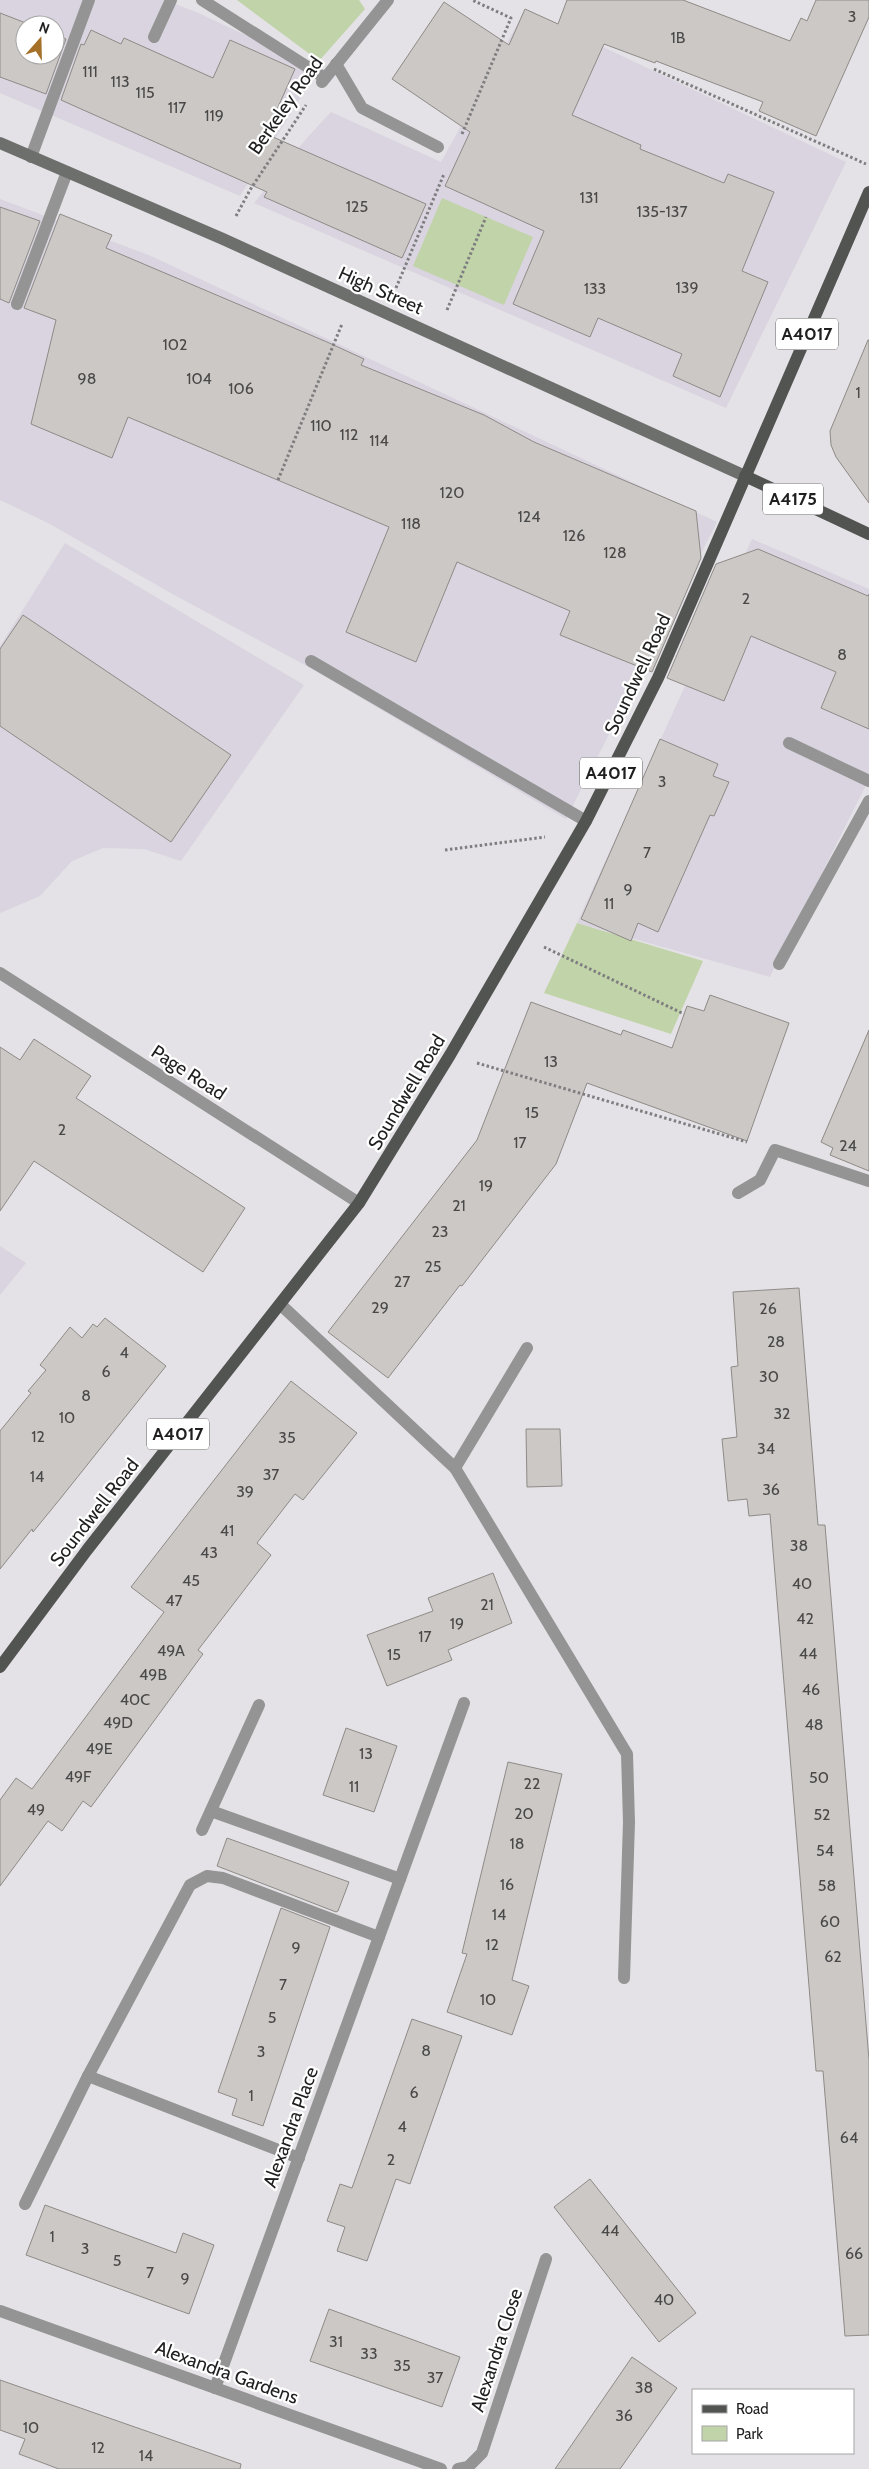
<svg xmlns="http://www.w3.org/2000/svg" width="869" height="2469" font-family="Cabin,sans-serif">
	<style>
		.built { fill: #d9d4df; fill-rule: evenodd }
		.green { fill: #c1d3a9 }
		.building { fill: #ccc8c5; stroke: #8e8a87 }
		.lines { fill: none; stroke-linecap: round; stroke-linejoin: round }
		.path { stroke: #7e7d7f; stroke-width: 3; stroke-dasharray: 2.5 2.5; stroke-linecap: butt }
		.service { stroke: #939493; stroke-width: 12 }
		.minor { stroke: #939493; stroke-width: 12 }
		.secondary { stroke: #6d6f6d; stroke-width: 12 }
		.primary { stroke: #525452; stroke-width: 12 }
		.labels { text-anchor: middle; stroke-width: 4.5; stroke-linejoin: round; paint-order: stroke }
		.number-label { font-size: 16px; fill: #4a4949 }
		.shield { fill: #fff; stroke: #626263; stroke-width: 1 }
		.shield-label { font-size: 18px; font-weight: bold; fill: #1f1f20 }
		.street-label { font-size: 19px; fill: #1f1f20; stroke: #fff }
	</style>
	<rect width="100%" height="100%" fill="#e4e2e6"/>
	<g class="built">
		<path d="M 0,0 L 165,0 L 196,12 L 318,69 L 240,196 L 0,93 ZM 25,25 L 55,25 L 55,55 L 25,55 Z"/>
		<path d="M 525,10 L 846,162 L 726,408 L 254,203 L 306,139 L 331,112 L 441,162 Z"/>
		<path d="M 0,199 L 151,256 L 717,522 L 566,819 L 307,666 L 176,596 L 48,523 L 0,500 Z"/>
		<path d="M 752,539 L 869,589 L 869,779 L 770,977 L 577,923 Z"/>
		<path d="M 65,543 L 304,685 L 181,861 L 144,849 L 103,848 L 72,861 L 40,896 L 0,913 L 0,646 Z"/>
		<path d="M 0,1246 L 26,1263 L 0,1295 Z"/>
	</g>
	<g class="green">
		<path d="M 237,0 L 359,0 L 365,9 L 319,61 Z"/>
		<path d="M 442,198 L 533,237 L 504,305 L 413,266 Z"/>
		<path d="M 577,923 L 703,961 L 671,1034 L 544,993 Z"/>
	</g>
	<g class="building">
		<path d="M 567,0 L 683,0 L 790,41 L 801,18 L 807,21 L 816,0 L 869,0 L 869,17 L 816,136 L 759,111 L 763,102 L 656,61 L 655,63 L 604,44 L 572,115 L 641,145 L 640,149 L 724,183 L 728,174 L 774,192 L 742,271 L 768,282 L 720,397 L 673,376 L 682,354 L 598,318 L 590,337 L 513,304 L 544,231 L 445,186 L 470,132 L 392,79 L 444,2 L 509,45 L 525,9 L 558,24 Z"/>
		<path d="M 0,13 L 31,25 L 25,25 L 25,55 L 55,55 L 55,34 L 66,39 L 46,94 L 0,77 Z"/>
		<path d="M 91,30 L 121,44 L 124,38 L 213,78 L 230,40 L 295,69 L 266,134 L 426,204 L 402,258 L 264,197 L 267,192 L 61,100 L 81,44 L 84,45 Z"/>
		<path d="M 0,207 L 40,221 L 9,303 L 0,299 Z"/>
		<path d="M 60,214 L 112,235 L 106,248 L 327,342 L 364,359 L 361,365 L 484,415 L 534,442 L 696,511 L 701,558 L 652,672 L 560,635 L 570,611 L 457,562 L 416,662 L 346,632 L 389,527 L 128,417 L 112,458 L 31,424 L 56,320 L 24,308 Z"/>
		<path d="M 868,340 L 869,340 L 869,503 L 836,457 L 831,445 L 830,431 Z"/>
		<path d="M 758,549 L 868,596 L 869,594 L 869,729 L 821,708 L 836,672 L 751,636 L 724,701 L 667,678 L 716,564 Z"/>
		<path d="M 23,615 L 231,755 L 171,842 L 0,726 L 0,649 Z"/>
		<path d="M 660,739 L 718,764 L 713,776 L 729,782 L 714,816 L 710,815 L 658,932 L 638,923 L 631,941 L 581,919 Z"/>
		<path d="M 710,995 L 789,1023 L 747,1141 L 587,1083 L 556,1164 L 462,1286 L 460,1285 L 388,1378 L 328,1332 L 477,1140 L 531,1002 L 621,1035 L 623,1030 L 672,1048 L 687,1006 L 704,1011 Z"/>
		<path d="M 869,1030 L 869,1171 L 830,1155 L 833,1148 L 821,1142 Z"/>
		<path d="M 34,1039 L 91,1076 L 76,1098 L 245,1208 L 203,1272 L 34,1161 L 0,1211 L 0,1047 L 20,1060 Z"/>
		<path d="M 799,1288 L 818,1525 L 825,1525 L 869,2060 L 869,2335 L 845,2336 L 823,2071 L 816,2071 L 770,1514 L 749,1516 L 747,1499 L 728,1501 L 722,1439 L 737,1437 L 731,1367 L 738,1366 L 733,1292 Z"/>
		<path d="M 105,1318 L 166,1366 L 60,1499 L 33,1532 L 32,1529 L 0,1569 L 0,1431 L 31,1393 L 28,1391 L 46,1370 L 40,1365 L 70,1327 L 82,1338 L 93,1324 L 97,1327 Z"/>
		<path d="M 291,1381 L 357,1433 L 303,1500 L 295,1494 L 257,1543 L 271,1555 L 198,1650 L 203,1654 L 91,1807 L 83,1801 L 62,1831 L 48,1821 L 0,1886 L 0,1800 L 16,1778 L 32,1789 L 164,1612 L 131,1587 Z"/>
		<path d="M 526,1429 L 560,1429 L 562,1486 L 527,1487 Z"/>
		<path d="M 493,1573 L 512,1623 L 448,1650 L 452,1660 L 387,1686 L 367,1635 L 433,1611 L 428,1598 Z"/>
		<path d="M 346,1728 L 397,1746 L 374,1812 L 323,1795 Z"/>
		<path d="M 508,1762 L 562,1774 L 512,1980 L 529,1986 L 512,2035 L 447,2012 L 467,1954 L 462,1953 Z"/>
		<path d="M 227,1838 L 349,1882 L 338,1911 L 336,1912 L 217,1866 Z"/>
		<path d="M 281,1908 L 330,1927 L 263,2126 L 232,2115 L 237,2099 L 218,2092 Z"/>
		<path d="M 412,2019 L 462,2036 L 410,2184 L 396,2179 L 367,2261 L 337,2251 L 345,2227 L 327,2221 L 340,2184 L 352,2188 Z"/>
		<path d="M 590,2179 L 696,2313 L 659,2342 L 554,2207 Z"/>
		<path d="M 45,2205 L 176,2253 L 183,2233 L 214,2245 L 189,2314 L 26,2255 Z"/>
		<path d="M 329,2309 L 460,2357 L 442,2407 L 310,2361 Z"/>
		<path d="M 632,2357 L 677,2388 L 620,2469 L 555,2469 Z"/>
		<path d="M 0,2380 L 241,2464 L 240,2469 L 59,2469 L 19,2454 L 25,2439 L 0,2430 Z"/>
	</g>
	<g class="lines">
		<g class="path">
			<path d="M 654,69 L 866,164"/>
			<path d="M 462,134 L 511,18 L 472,0"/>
			<path d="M 236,216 L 250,190 L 306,105"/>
			<path d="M 396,288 L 444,174"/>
			<path d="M 447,310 L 486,217"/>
			<path d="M 278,480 L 342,324"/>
			<path d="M 445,850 L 545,837"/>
			<path d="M 544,947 L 684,1014"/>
			<path d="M 477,1063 L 747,1142"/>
		</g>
		<g class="service">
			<path d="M 202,0 L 325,78"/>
			<path d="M 154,37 L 171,0"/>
			<path d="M 336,64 L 362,108 L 438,147"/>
			<path d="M 31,157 L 89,0"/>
			<path d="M 17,304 L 67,172"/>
			<path d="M 311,661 L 586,821"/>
			<path d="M 789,743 L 869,781"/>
			<path d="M 779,964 L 869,801"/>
			<path d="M 738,1193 L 760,1180 L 775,1150 L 869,1181"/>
			<path d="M 280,1304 L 455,1468 L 627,1754 L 629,1822 L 624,1978"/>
			<path d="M 455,1468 L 527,1348"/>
			<path d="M 202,1830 L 259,1705"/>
			<path d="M 299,2158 L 88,2076 L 190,1885 L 207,1876 L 223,1878 L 379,1937"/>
			<path d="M 25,2204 L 88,2076"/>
		</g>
		<g class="minor">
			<path d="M 322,82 L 388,0"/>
			<path d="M 0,973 L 359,1203"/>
			<path d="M 211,1811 L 400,1879"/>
			<path d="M 0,2311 L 441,2469"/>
			<path d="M 215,2388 L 464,1703"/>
			<path d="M 458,2469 L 468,2467 L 482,2453 L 546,2259"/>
		</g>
		<path class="secondary" d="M 0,143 L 223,239 L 745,476"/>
		<g class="primary">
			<path d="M 745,476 L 869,534"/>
			<path d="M 0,1667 L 87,1550 L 359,1203 L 450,1055 L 586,821 L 658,678 L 869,192"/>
		</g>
	</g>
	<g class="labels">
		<g class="number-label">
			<text x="852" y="22">3</text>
			<text x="678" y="43">1B</text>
			<text x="90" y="77">111</text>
			<text x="120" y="87">113</text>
			<text x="145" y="98">115</text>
			<text x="177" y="113">117</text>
			<text x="214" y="121">119</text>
			<text x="589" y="203">131</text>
			<text x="357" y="212">125</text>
			<text x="662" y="217">135-137</text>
			<text x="687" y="293">139</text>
			<text x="595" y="294">133</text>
			<text x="175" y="350">102</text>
			<text x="87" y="384">98</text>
			<text x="199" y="384">104</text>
			<text x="241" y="394">106</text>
			<text x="858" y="398">1</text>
			<text x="321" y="431">110</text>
			<text x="349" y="440">112</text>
			<text x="379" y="446">114</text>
			<text x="452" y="498">120</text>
			<text x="529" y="522">124</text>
			<text x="411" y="529">118</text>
			<text x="574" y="541">126</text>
			<text x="615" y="558">128</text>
			<text x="746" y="604">2</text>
			<text x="842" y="660">8</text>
			<text x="662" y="787">3</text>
			<text x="647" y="858">7</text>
			<text x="628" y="895">9</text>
			<text x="609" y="909">11</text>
			<text x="551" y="1067">13</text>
			<text x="532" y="1118">15</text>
			<text x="62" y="1135">2</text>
			<text x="520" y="1148">17</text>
			<text x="848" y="1151">24</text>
			<text x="486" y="1191">19</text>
			<text x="459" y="1211">21</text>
			<text x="440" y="1237">23</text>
			<text x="433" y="1272">25</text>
			<text x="402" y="1287">27</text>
			<text x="380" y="1313">29</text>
			<text x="768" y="1314">26</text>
			<text x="776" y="1347">28</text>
			<text x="124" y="1358">4</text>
			<text x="106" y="1377">6</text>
			<text x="769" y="1382">30</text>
			<text x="86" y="1401">8</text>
			<text x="782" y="1419">32</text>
			<text x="67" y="1423">10</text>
			<text x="38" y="1442">12</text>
			<text x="287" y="1443">35</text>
			<text x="766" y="1454">34</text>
			<text x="271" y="1480">37</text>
			<text x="37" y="1482">14</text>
			<text x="771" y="1495">36</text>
			<text x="245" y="1497">39</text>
			<text x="227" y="1536">41</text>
			<text x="799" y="1551">38</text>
			<text x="209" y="1558">43</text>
			<text x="191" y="1586">45</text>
			<text x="802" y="1589">40</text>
			<text x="174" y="1606">47</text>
			<text x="487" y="1610">21</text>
			<text x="805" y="1624">42</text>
			<text x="457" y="1629">19</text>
			<text x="425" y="1642">17</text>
			<text x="171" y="1656">49A</text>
			<text x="808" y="1659">44</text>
			<text x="394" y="1660">15</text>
			<text x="153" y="1680">49B</text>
			<text x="811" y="1695">46</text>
			<text x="135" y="1705">40C</text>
			<text x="118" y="1728">49D</text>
			<text x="814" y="1730">48</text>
			<text x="99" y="1754">49E</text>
			<text x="366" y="1759">13</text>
			<text x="78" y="1782">49F</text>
			<text x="819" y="1783">50</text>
			<text x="532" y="1789">22</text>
			<text x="354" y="1792">11</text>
			<text x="36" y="1815">49</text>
			<text x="524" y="1819">20</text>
			<text x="822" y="1820">52</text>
			<text x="517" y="1849">18</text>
			<text x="825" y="1856">54</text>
			<text x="507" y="1890">16</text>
			<text x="827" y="1891">58</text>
			<text x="499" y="1920">14</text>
			<text x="830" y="1927">60</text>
			<text x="492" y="1950">12</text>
			<text x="296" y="1953">9</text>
			<text x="833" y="1962">62</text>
			<text x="283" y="1990">7</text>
			<text x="488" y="2005">10</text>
			<text x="272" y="2023">5</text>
			<text x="426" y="2056">8</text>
			<text x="261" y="2057">3</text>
			<text x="414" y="2098">6</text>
			<text x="251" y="2101">1</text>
			<text x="402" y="2132">4</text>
			<text x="849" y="2143">64</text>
			<text x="391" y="2165">2</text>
			<text x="610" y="2236">44</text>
			<text x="52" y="2242">1</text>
			<text x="85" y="2254">3</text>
			<text x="854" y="2259">66</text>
			<text x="117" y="2266">5</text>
			<text x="150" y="2278">7</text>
			<text x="185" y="2284">9</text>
			<text x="664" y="2305">40</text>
			<text x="336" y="2347">31</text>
			<text x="369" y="2359">33</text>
			<text x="402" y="2371">35</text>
			<text x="435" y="2383">37</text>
			<text x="644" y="2393">38</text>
			<text x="624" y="2421">36</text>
			<text x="31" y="2433">10</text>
			<text x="98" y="2453">12</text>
			<text x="146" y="2461">14</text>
		</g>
		<g class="shield">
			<rect x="776" y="318.5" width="62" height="31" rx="4"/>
			<rect x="763" y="483.5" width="60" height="31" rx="4"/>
			<rect x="580" y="757.5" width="62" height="31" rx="4"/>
			<rect x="147" y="1418.5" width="62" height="31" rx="4"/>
		</g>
		<g class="shield-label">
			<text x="807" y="340">A4017</text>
			<text x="793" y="505">A4175</text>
			<text x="611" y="779">A4017</text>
			<text x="178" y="1440">A4017</text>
		</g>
		<g class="street-label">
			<text transform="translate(285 105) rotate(-55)" y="7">Berkeley Road</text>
			<text transform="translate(381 290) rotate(24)" y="7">High Street</text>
			<text transform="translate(637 674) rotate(-65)" y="7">Soundwell Road</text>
			<text transform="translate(189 1072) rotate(33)" y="7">Page Road</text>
			<text transform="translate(406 1092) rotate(-59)" y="7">Soundwell Road</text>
			<text transform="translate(94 1512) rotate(-52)" y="7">Soundwell Road</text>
			<text transform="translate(290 2127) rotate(-70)" y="7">Alexandra Place</text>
			<text transform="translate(496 2350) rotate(-72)" y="7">Alexandra Close</text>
			<text transform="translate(227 2372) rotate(20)" y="7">Alexandra Gardens</text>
		</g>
	</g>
	<rect x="692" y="2389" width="162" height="65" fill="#ffffff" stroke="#a5a5a6"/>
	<rect x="702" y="2405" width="25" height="8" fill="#525452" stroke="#a5a5a6"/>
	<text x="736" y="2414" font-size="15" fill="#1f1f20">Road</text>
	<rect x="702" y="2426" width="25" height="15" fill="#c1d3a9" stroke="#a5a5a6"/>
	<text x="736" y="2439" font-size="15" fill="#1f1f20">Park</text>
	<g transform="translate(40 40) rotate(20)"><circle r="24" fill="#ffffff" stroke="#a5a5a6"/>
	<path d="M0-4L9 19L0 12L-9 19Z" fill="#a57129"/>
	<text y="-8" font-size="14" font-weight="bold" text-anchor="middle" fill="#1f1f20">N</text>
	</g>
</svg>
